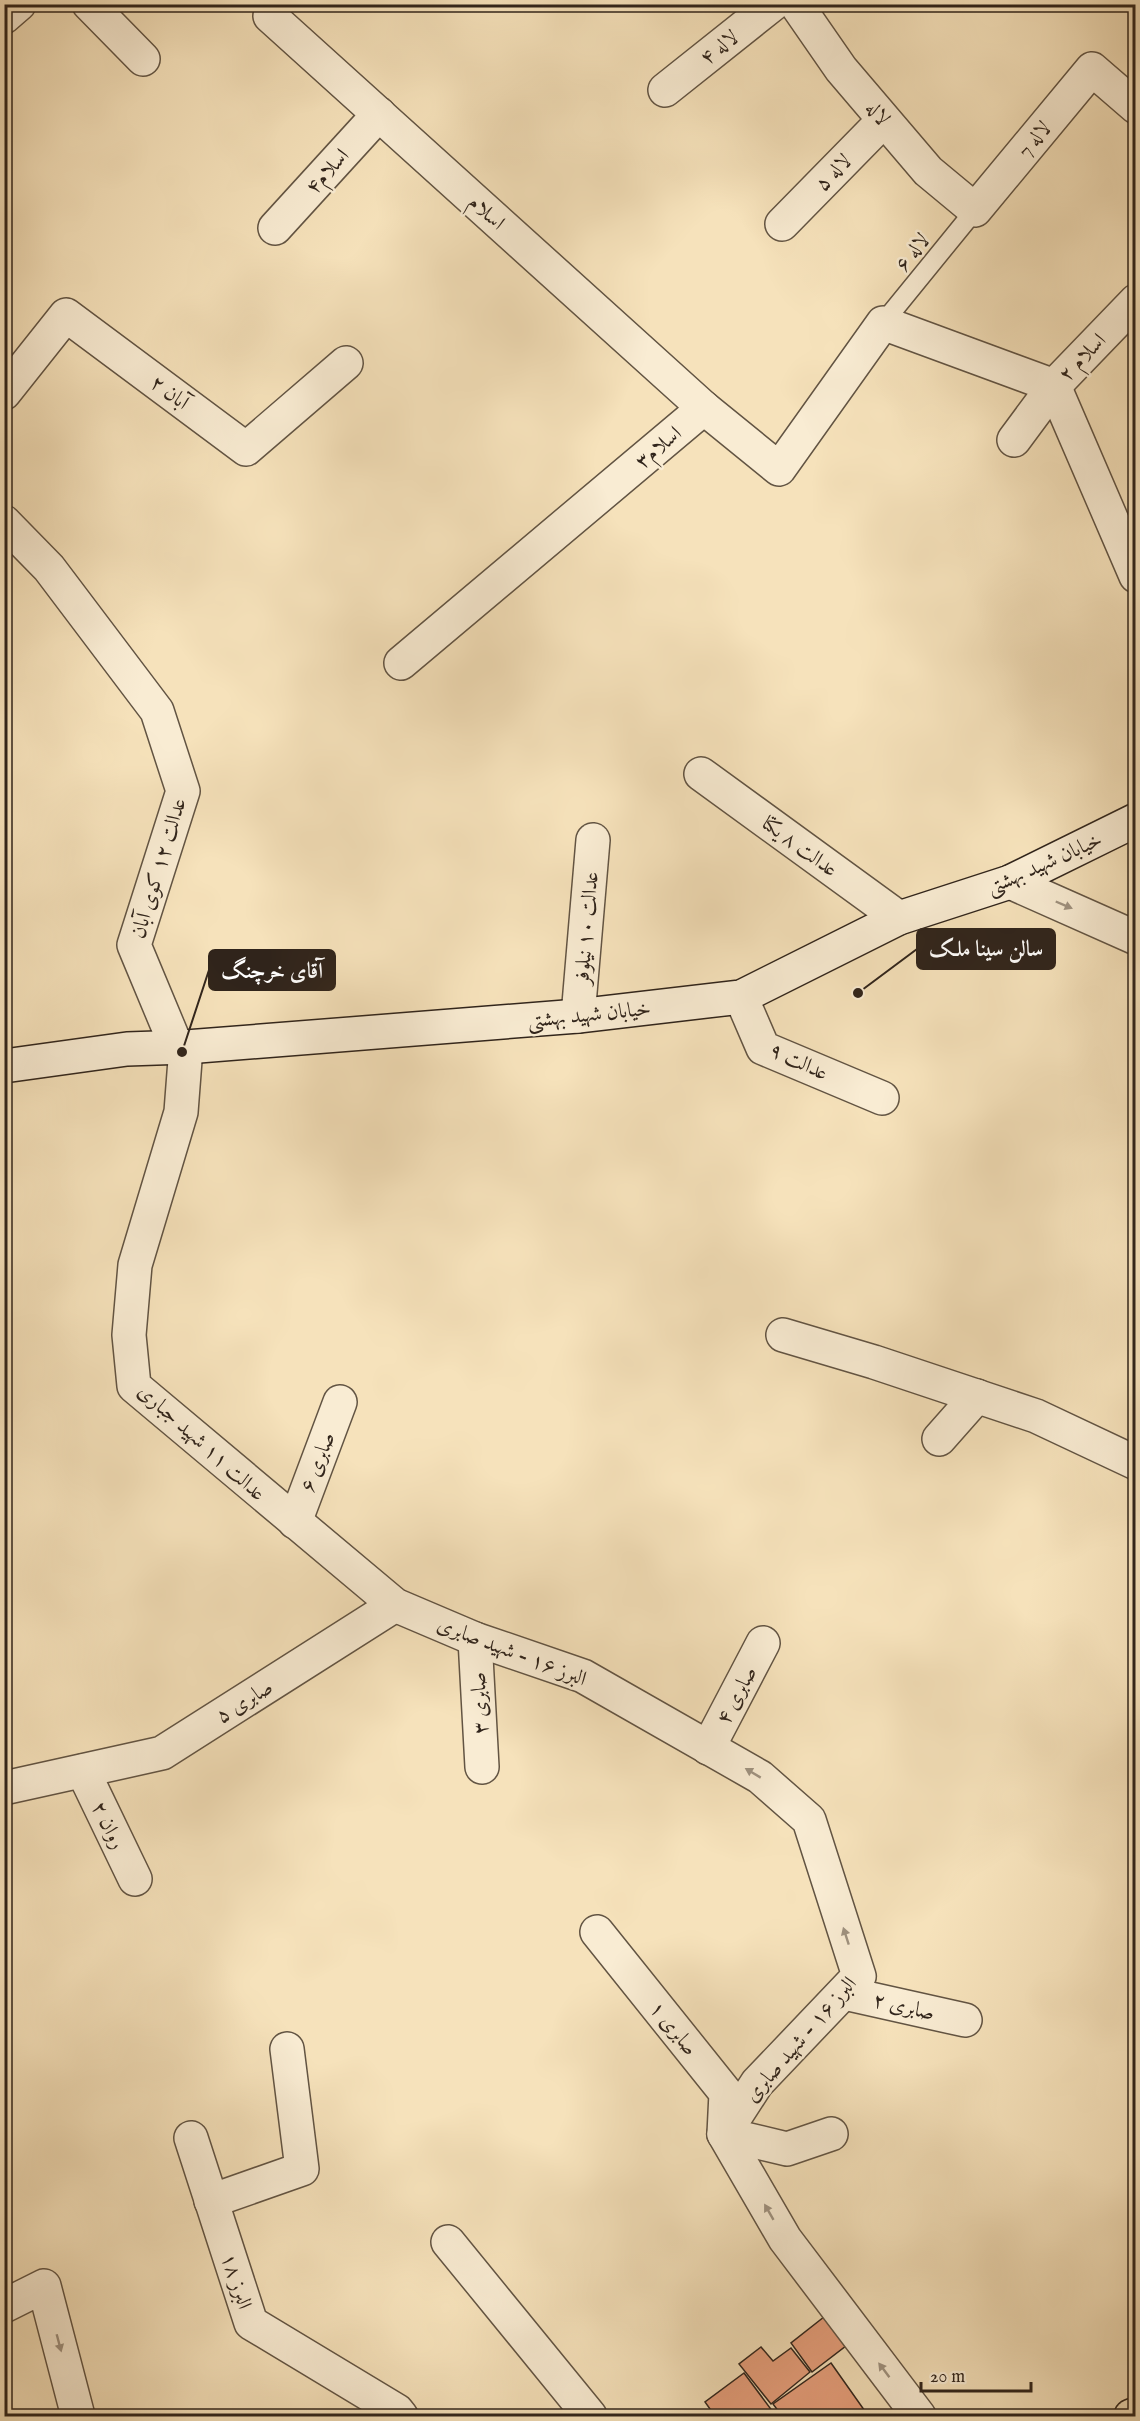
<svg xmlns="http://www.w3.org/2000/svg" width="1140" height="2421" font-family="'IM FELL English',Amiri,serif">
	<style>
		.building { fill: #e79f7c; stroke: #30241b; stroke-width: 1.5 }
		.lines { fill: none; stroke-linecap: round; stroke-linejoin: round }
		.service-casing { stroke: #625443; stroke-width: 21 }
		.minor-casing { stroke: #625443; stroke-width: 36 }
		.secondary-casing { stroke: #30241b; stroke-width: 36 }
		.primary-casing { stroke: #30241b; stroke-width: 36 }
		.service { stroke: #f9ecd3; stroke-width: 18 }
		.minor { stroke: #f9ecd3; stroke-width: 33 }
		.secondary { stroke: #f9ecd3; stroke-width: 33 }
		.primary { stroke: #f6e2bb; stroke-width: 33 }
		.oneway { fill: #9f9280 }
		.labels { text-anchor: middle; stroke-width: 5; stroke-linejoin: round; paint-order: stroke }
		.street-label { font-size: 21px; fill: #30241b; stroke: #f9ecd3 }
		.leader { fill: none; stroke: #30241b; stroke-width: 2 }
		.callout-dot { fill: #30241b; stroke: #f9ecd3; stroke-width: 2 }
		.callout { fill: #30241b; stroke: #30241b; stroke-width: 2 }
		.callout-label { font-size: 22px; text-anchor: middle; font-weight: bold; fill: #fff }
	</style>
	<rect width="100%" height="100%" fill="#f6e2bb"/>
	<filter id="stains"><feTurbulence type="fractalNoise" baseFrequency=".00333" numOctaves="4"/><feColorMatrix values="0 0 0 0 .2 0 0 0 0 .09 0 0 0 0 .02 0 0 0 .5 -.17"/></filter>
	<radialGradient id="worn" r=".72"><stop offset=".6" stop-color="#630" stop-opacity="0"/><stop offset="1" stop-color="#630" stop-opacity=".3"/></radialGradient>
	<g class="building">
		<path d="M 829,2313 L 851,2342 L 812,2372 L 791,2343 Z"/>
		<path d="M 761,2347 L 773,2361 L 791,2348 L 810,2372 L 771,2404 L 739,2364 Z"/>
		<path d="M 831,2363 L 867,2414 L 863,2416 L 782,2416 L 773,2404 Z"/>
		<path d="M 744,2373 L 776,2416 L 715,2416 L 705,2402 Z"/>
	</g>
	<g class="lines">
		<defs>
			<path id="service" d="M 883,323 L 975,210"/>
			<g id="minor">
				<path d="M 89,4 L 143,59"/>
				<path d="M 796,4 L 841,69 L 928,171 L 975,210 L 1092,69 L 1136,107"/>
				<path d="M 270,16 L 704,408"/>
				<path d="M 4,17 L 19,4"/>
				<path d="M 665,90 L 773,4"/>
				<path d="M 782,224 L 884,120"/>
				<path d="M 275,228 L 379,114"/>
				<path d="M 1054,386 L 1136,576"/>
				<path d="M 4,393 L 66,315 L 246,449 L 346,363"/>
				<path d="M 1014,440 L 1054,386 L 1136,301"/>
				<path d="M 4,522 L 49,568 L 157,711 L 183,791 L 134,945 L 177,1048"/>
				<path d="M 401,663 L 704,408 L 779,469 L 883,323 L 1054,386"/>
				<path d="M 701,774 L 899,918"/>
				<path d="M 1010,882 L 1136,938"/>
				<path d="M 741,997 L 763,1048 L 882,1098"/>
				<path d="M 578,1016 L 593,840"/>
				<path d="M 186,1047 L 181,1112 L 135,1265 L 129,1335 L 134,1386 L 395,1605 L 475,1639 L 583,1676 L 760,1777 L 809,1820 L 859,1976 L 757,2083 L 724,2134 L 785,2239 L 919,2416"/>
				<path d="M 783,1335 L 874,1362 L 1036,1416 L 1136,1463"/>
				<path d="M 939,1439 L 977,1396"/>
				<path d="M 295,1522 L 340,1402"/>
				<path d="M 475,1639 L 482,1767"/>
				<path d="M 708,1748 L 763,1643"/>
				<path d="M 83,1771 L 135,1879"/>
				<path d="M 4,1788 L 162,1753 L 395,1605"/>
				<path d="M 597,1932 L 726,2093 L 724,2134 L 787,2149 L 831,2134"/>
				<path d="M 844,1993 L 965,2020"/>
				<path d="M 191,2138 L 251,2323 L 397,2411 L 401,2416"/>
				<path d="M 211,2201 L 302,2169 L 287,2049"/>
				<path d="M 448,2242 L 590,2416"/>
				<path d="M 4,2306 L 44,2286 L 78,2416"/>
			</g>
			<path id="secondary" d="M 4,1066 L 127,1049 L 186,1047 L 578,1016 L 741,997 L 899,918 L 1010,882 L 1136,820"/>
			<path id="primary" d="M 1131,2416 L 1136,2414"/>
		</defs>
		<use href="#service" class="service-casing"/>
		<use href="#minor" class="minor-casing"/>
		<use href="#secondary" class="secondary-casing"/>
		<use href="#primary" class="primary-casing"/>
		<use href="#service" class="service"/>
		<use href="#minor" class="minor"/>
		<use href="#secondary" class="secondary"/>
		<use href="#primary" class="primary"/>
	</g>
	<defs><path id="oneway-solid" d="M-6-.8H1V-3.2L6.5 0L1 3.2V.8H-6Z" transform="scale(1.5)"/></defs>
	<g class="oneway">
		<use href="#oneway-solid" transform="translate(1064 905) rotate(23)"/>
		<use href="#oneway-solid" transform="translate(753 1773) rotate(-149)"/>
		<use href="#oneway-solid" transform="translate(846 1936) rotate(-108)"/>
		<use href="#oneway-solid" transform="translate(769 2212) rotate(-120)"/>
		<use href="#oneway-solid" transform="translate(59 2343) rotate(75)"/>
		<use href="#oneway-solid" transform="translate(884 2370) rotate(-127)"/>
	</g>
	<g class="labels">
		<g class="street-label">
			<text transform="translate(719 47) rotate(-38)" y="7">لاله ۴</text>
			<text transform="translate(878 113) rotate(49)" y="7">لاله</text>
			<text transform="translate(1034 139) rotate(-50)" y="7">لاله 7</text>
			<text transform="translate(327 171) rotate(-48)" y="7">اسلام۴</text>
			<text transform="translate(833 172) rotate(-46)" y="7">لاله ۵</text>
			<text transform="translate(487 212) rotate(42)" y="7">اسلام</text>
			<text transform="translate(912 252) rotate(-51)" y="7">لاله ۶</text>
			<text transform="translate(1082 357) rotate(-46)" y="7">اسلام ۲</text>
			<text transform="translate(170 392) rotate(37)" y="7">آبان ۲</text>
			<text transform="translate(658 447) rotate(-40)" y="7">اسلام۳</text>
			<text transform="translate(800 846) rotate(36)" y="7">عدالت ۸ یکتا</text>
			<text transform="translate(1044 863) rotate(-24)" y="7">خیابان شهید بهشتی</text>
			<text transform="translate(158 868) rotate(-73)" y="7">عدالت ۱۲ کوی آبان</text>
			<text transform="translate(586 928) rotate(-85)" y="7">عدالت ۱۰ نیلوفر</text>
			<text transform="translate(589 1014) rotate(-6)" y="7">خیابان شهید بهشتی</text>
			<text transform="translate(799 1061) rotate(25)" y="7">عدالت ۹</text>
			<text transform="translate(202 1442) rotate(42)" y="7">عدالت ۱۱ شهید جباری</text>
			<text transform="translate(317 1462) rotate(-69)" y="7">صابری ۶</text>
			<text transform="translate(512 1651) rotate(21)" y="7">البرز ۱۶ - شهید صابری</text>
			<text transform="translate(736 1695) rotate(-62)" y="7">صابری ۴</text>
			<text transform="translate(244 1701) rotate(-32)" y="7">صابری ۵</text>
			<text transform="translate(479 1703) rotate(-93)" y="7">صابری ۳</text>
			<text transform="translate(109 1825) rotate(64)" y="7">روان ۲</text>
			<text transform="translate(904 2006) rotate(13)" y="7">صابری ۲</text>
			<text transform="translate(674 2028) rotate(51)" y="7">صابری ۱</text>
			<text transform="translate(800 2039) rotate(-49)" y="7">البرز ۱۶ - شهید صابری</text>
			<text transform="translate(237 2281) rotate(72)" y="7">البرز ۱۸</text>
		</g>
	</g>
	<path class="leader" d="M858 993L917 949M182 1052L209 970"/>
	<g class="callout-dot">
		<circle cx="858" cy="993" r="6"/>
		<circle cx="182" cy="1052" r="6"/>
	</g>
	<g class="callout">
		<rect x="917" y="929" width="138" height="40" rx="6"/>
		<rect x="209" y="950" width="126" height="40" rx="6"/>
	</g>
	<g class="callout-label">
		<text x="986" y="956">سالن سینا ملک</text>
		<text x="272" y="978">آقای خرچنگ</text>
	</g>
	<rect width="1140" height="2421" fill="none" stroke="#f6e2bb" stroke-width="24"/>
	<rect x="6" y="6" width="1128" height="2409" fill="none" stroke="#30241b" stroke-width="3"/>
	<rect x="12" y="12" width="1116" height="2397" fill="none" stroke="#30241b" stroke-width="1.5"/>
	<path d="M921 2382v9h110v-9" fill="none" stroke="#30241b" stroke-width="3"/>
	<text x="930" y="2382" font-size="18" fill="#30241b" stroke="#f9ecd3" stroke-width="4.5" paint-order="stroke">20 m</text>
	<rect width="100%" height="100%" filter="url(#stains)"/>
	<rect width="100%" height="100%" fill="url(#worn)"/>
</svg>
